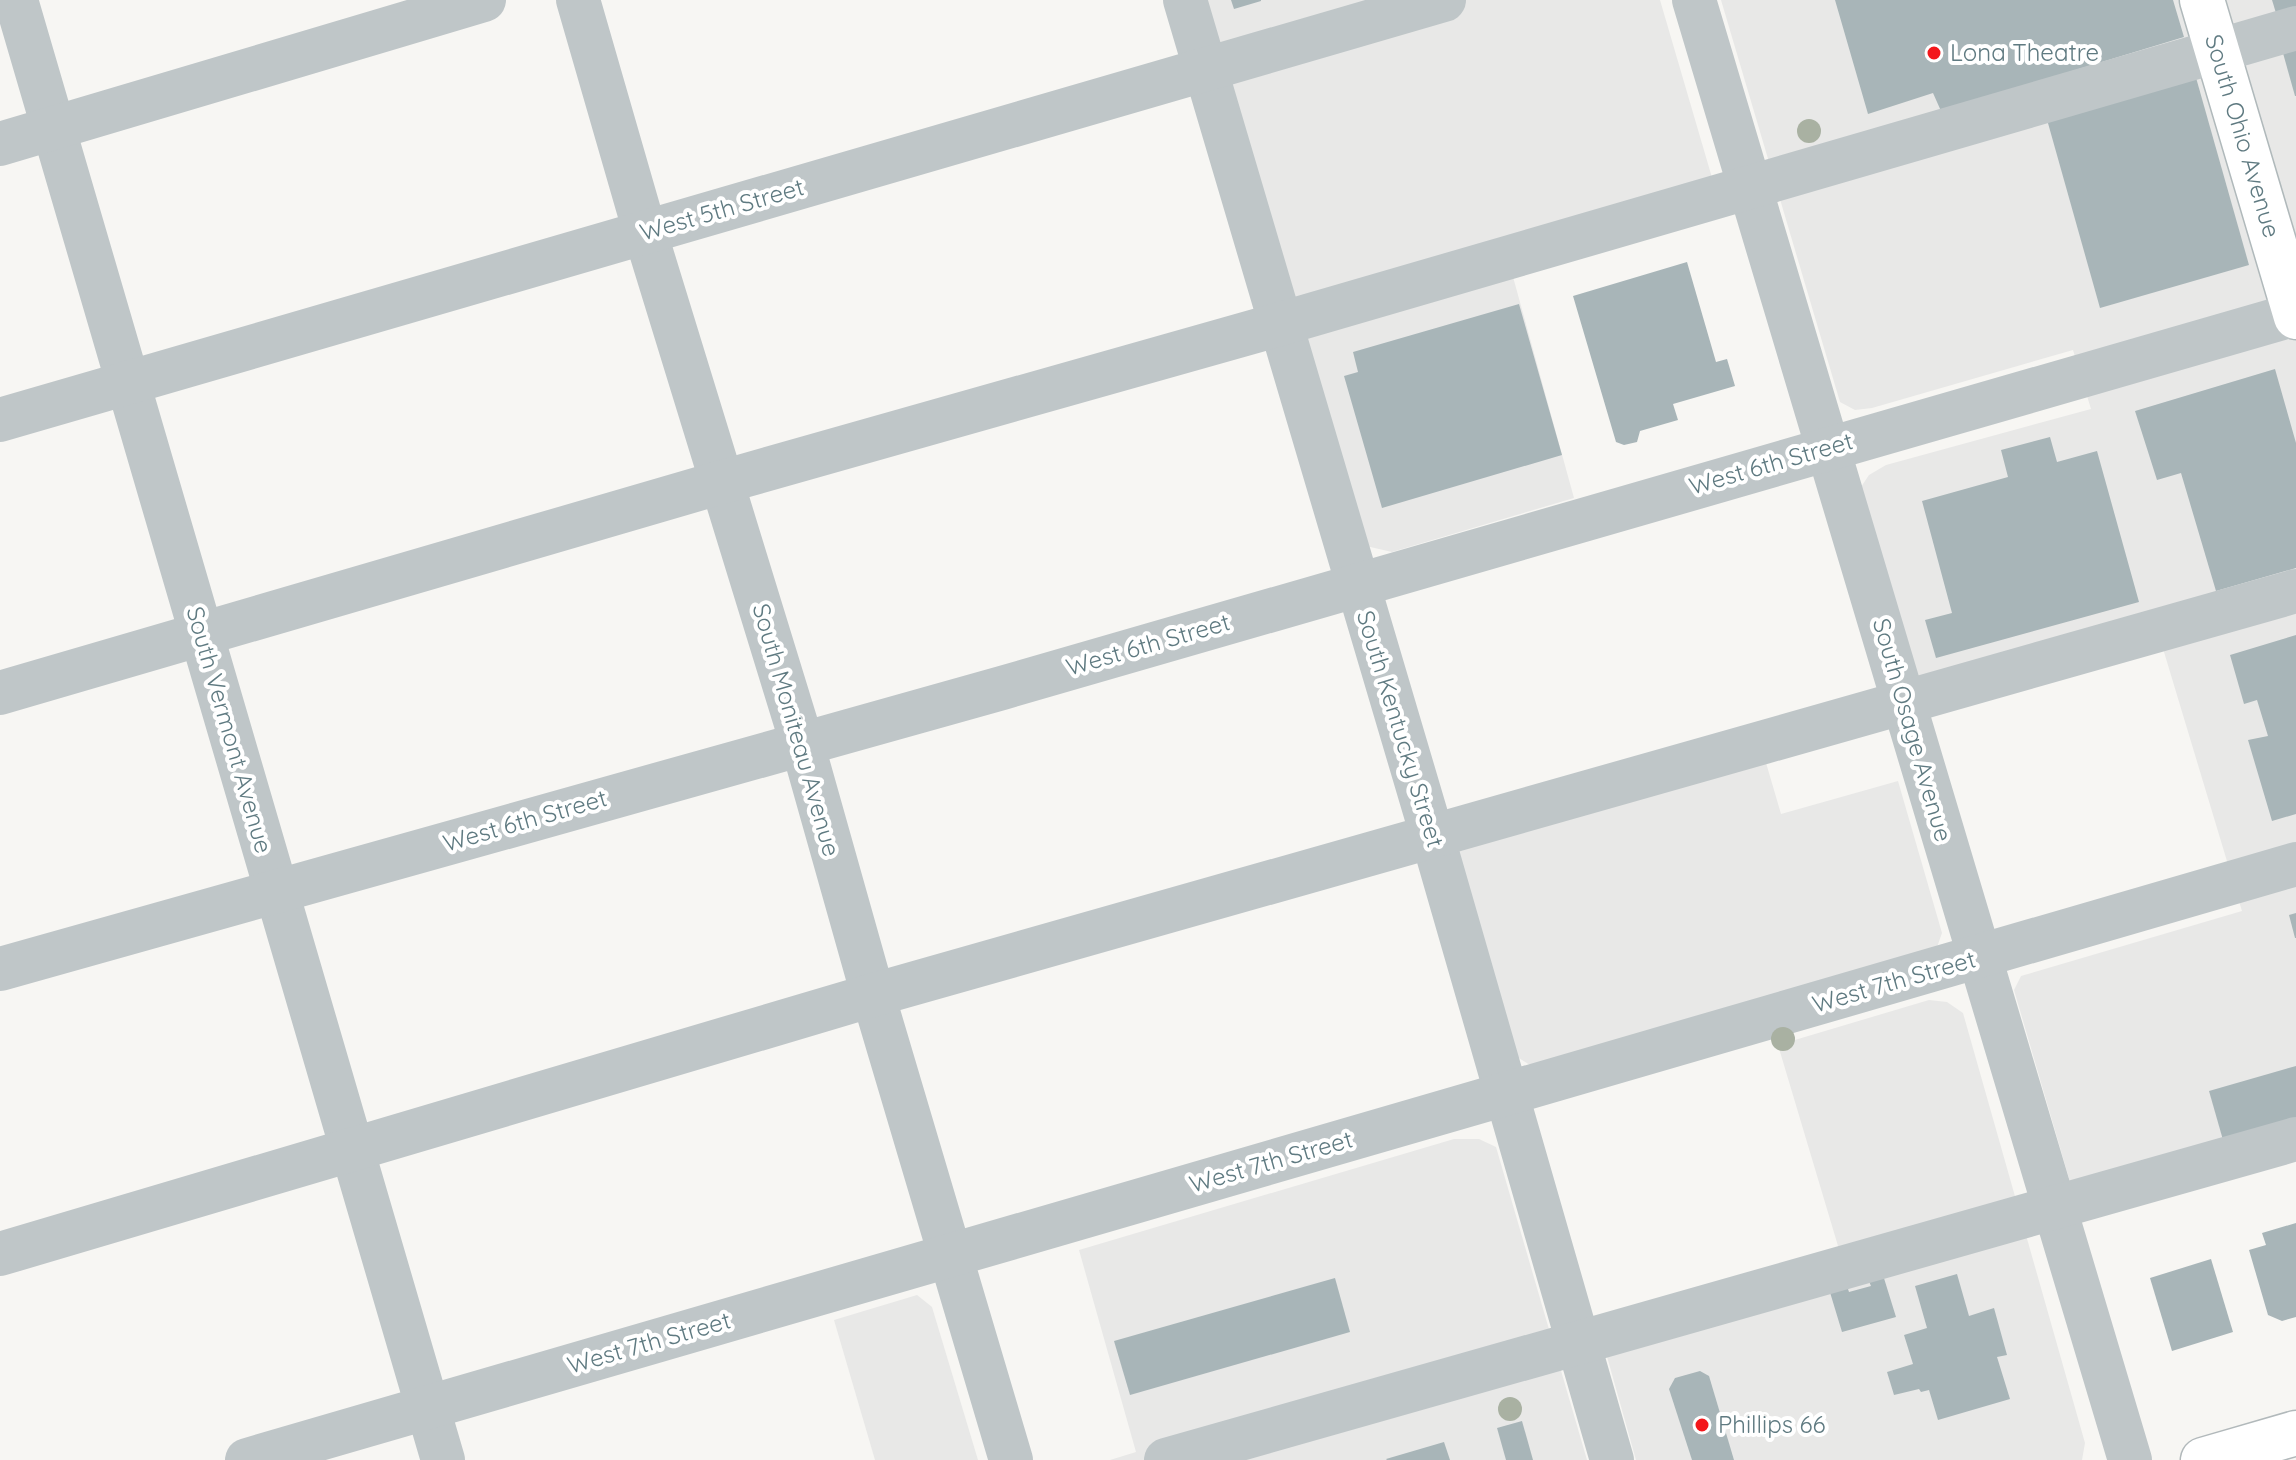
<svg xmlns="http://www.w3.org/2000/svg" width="2296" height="1460" font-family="Quicksand,sans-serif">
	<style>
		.built { fill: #e8e8e7 }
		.building { fill: #a8b5b8 }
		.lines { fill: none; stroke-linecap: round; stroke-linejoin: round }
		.major-casing { stroke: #b0b9bb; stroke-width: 47 }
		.highway-casing { stroke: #b2b9bb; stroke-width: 47 }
		.minor { stroke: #bfc6c8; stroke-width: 44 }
		.major { stroke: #fff; stroke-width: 44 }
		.highway { stroke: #fff; stroke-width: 44 }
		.tree { fill: #a9b1a2 }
		.poi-dot { fill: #f3171b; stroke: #fff; stroke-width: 3 }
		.labels { text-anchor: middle; stroke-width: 8; stroke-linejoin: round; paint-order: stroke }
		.poi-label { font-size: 24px; fill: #5f7a81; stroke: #fff; text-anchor: start }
		.street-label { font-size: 24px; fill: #5f7a81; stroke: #fff }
	</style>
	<rect width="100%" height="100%" fill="#f7f6f3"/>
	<g class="built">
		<path d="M 1206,0 L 1660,0 L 1720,205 L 1510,266 L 1574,498 L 1392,552 L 1366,546 Z"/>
		<path d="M 1721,0 L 2296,0 L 2296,1153 L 2080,1216 L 2014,990 L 2021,976 L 2242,911 L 2161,642 L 1925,709 L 1861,487 L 1869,475 L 1886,465 L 2091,409 L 2073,350 L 1872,408 L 1855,410 L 1840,402 Z"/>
		<path d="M 1757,732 L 1781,814 L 1898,781 L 1942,933 L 1936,950 L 1530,1065 L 1514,1055 L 1446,821 Z"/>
		<path d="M 1929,1000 L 1947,1002 L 1963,1013 L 2085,1443 L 2082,1460 L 1636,1460 L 1606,1353 L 1841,1256 L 1778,1045 Z"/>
		<path d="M 1454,1139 L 1479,1139 L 1496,1147 L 1587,1460 L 1110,1460 L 1136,1452 L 1079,1250 Z"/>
		<path d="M 917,1295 L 932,1307 L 978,1460 L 875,1460 L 834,1320 Z"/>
	</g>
	<g class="building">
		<path d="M 1231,0 L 1261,0 L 1261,1 L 1234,9 Z"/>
		<path d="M 1835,0 L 2173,0 L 2184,37 L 1941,111 L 1933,93 L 1868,114 Z"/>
		<path d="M 2272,0 L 2296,0 L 2296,8 L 2276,13 Z"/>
		<path d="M 2296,34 L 2296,96 L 2295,96 L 2279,39 Z"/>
		<path d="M 2193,67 L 2249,265 L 2100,308 L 2044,109 Z"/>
		<path d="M 1687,262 L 1716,362 L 1727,359 L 1735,386 L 1673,404 L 1678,420 L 1640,431 L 1637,442 L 1624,445 L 1616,442 L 1573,296 Z"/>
		<path d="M 1519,304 L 1562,455 L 1382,508 L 1344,376 L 1358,372 L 1353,352 Z"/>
		<path d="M 2275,369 L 2296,443 L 2296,568 L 2216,591 L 2181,473 L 2157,480 L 2135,411 Z"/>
		<path d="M 2050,437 L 2057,462 L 2097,451 L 2139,602 L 1936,658 L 1925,620 L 1952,613 L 1922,501 L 2008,477 L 2001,450 Z"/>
		<path d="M 2296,635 L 2296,814 L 2272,821 L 2248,740 L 2268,736 L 2257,700 L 2244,704 L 2230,655 Z"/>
		<path d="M 2296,913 L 2296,938 L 2295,938 L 2289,915 Z"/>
		<path d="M 2296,1066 L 2296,1128 L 2225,1147 L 2209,1091 Z"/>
		<path d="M 2296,1223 L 2296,1317 L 2282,1321 L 2268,1315 L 2249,1250 L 2266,1245 L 2262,1233 Z"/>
		<path d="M 2211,1259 L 2233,1332 L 2172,1351 L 2150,1278 Z"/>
		<path d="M 1957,1274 L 1969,1316 L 1994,1308 L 2007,1355 L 1997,1357 L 2010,1399 L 1938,1420 L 1929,1390 L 1921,1392 L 1919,1389 L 1894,1395 L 1887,1372 L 1913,1364 L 1904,1335 L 1927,1328 L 1915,1286 Z"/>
		<path d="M 1883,1275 L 1896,1317 L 1842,1332 L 1829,1289 L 1846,1283 L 1849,1292 L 1871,1286 L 1868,1279 Z"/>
		<path d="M 1335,1278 L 1350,1332 L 1130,1395 L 1114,1341 Z"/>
		<path d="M 1700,1371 L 1709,1376 L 1734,1460 L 1692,1460 L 1669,1389 L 1675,1378 Z"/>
		<path d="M 1522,1421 L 1533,1460 L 1506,1460 L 1497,1428 Z"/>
		<path d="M 1444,1442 L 1450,1460 L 1387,1460 L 1386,1459 Z"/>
	</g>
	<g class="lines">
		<defs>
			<g id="major">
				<path id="s1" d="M 2202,0 L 2296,317"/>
			</g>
			<path id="highway" d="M 2203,1460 L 2296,1433"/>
		</defs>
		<use href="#major" class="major-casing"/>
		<use href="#highway" class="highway-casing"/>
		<g class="minor">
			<path d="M 16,0 L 443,1460"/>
			<path d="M 578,0 L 645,232 L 802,743 L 873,995 L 1011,1460"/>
			<path d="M 1185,0 L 1432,835 L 1612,1460"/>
			<path d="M 1694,0 C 1837,487 1988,972 2130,1460"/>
			<path d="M 0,144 L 484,0"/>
			<path d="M 0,420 L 1444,0"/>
			<path d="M 0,693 L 722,482 L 1280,324 L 2296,28"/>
			<path d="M 0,969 L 1002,688 L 2296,314"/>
			<path d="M 0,1254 L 873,995 L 2296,591"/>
			<path d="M 247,1460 L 2296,864"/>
			<path d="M 1166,1460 L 2296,1139"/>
		</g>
		<use href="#major" class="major"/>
		<use href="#highway" class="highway"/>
	</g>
	<g class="tree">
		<circle cx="1809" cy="131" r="12"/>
		<circle cx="1783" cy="1039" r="12"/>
		<circle cx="1510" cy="1409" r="12"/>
	</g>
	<g class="poi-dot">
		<circle cx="1934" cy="53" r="8"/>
		<circle cx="1702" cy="1425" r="8"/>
	</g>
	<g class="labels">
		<g class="poi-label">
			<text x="1950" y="61">Lona Theatre</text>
			<text x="1718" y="1433">Phillips 66</text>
		</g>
		<g class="street-label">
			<text dy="8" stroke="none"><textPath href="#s1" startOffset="142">South Ohio Avenue</textPath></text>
			<text transform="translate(722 210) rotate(-16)" y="8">West 5th Street</text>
			<text transform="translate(1771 464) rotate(-16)" y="8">West 6th Street</text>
			<text transform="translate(1148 645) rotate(-16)" y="8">West 6th Street</text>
			<text transform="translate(1400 729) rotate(73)" y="8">South Kentucky Street</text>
			<text transform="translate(229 730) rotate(74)" y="8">South Vermont Avenue</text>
			<text transform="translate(796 730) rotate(74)" y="8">South Moniteau Avenue</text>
			<text transform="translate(1912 730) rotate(74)" y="8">South Osage Avenue</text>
			<text transform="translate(525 821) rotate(-16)" y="8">West 6th Street</text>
			<text transform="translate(1894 982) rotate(-16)" y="8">West 7th Street</text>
			<text transform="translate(1271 1162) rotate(-16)" y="8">West 7th Street</text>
			<text transform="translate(649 1343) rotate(-16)" y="8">West 7th Street</text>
		</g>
	</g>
</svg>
